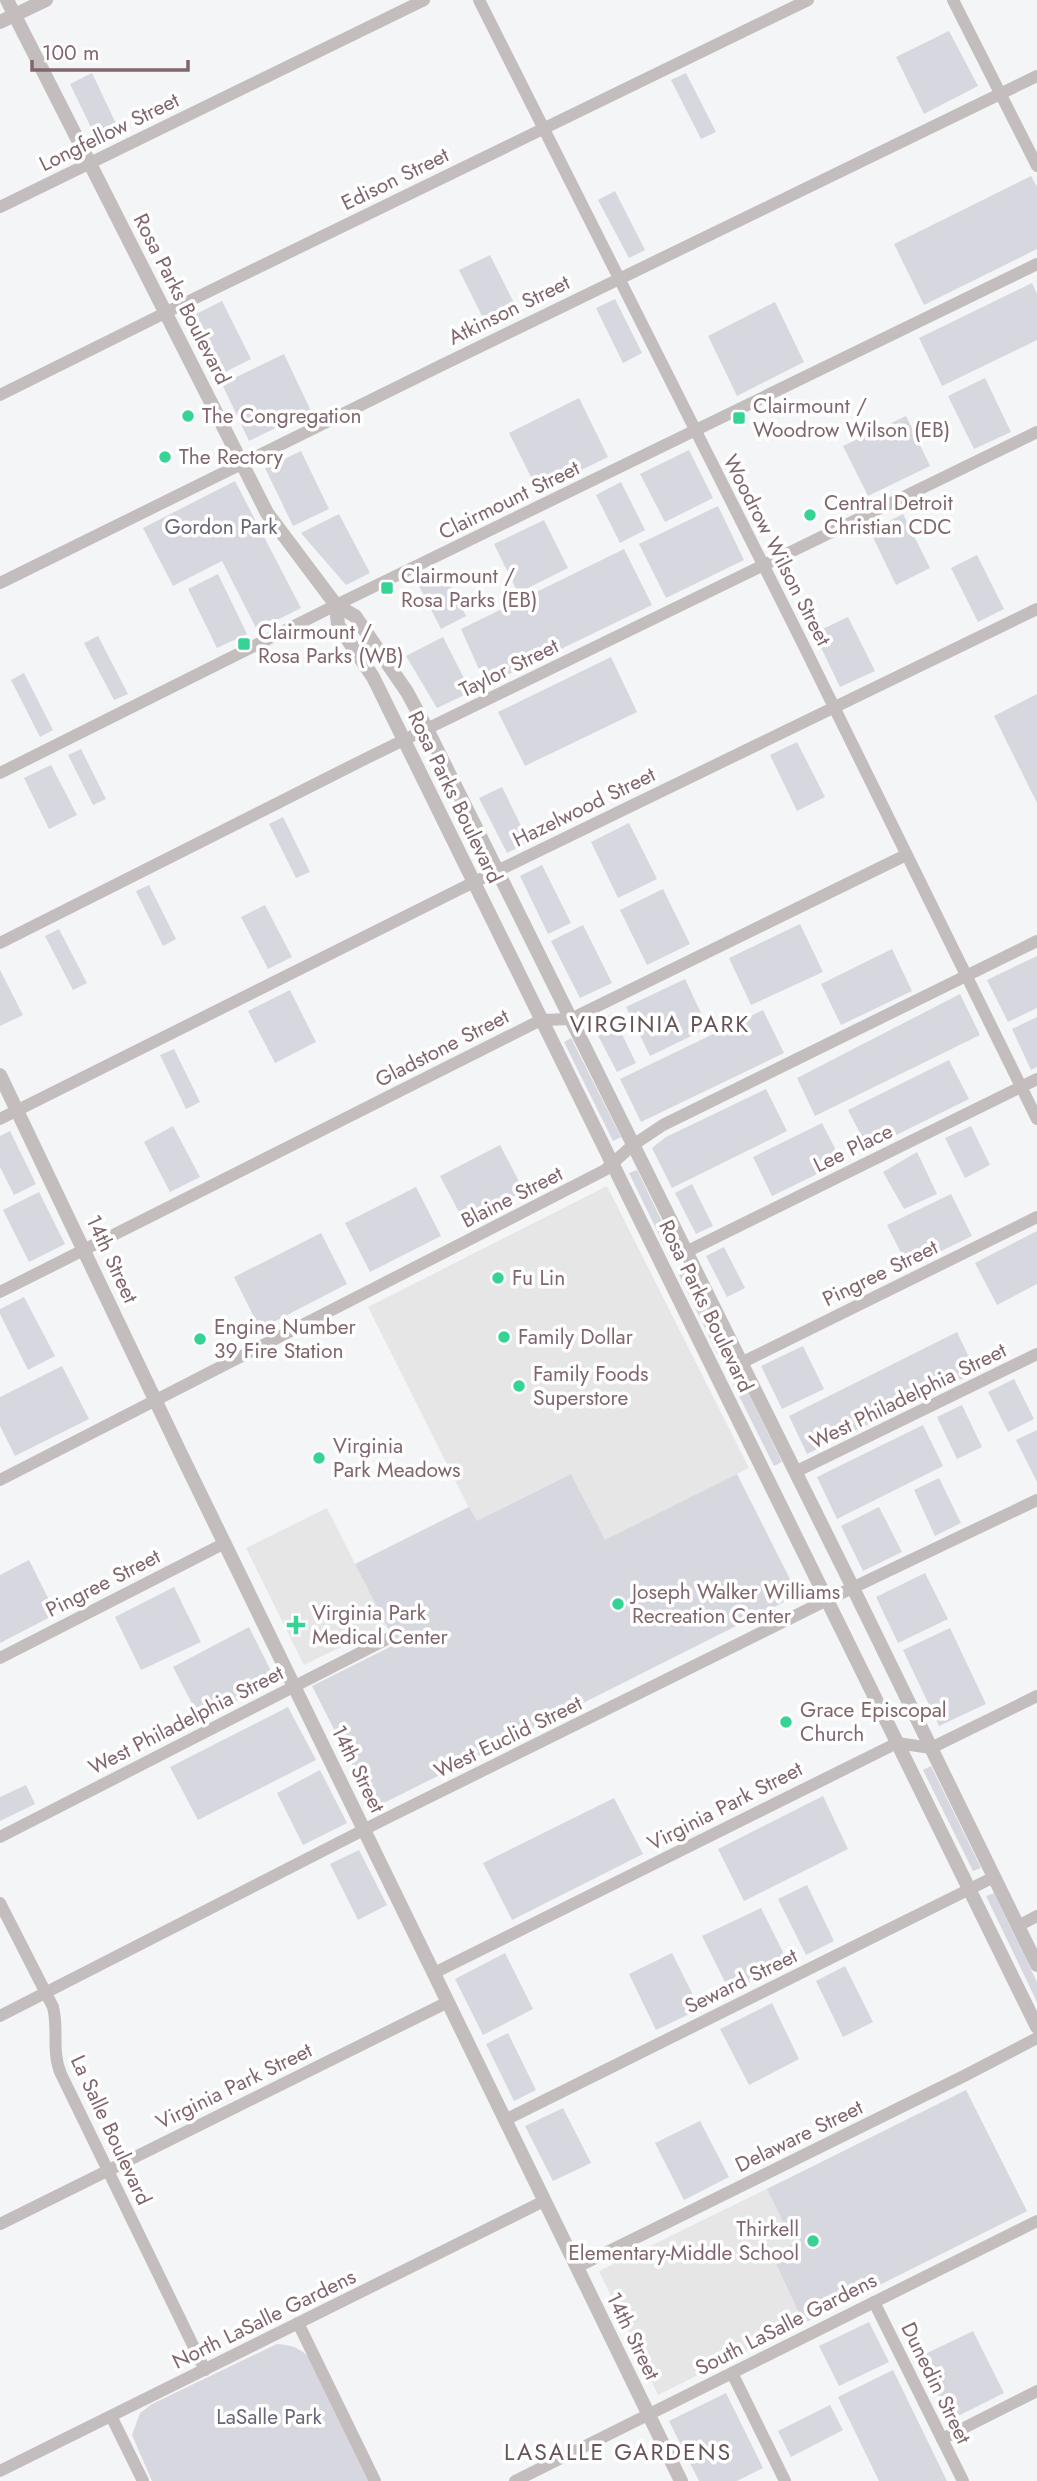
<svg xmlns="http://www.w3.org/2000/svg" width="1037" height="2481" font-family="Jost,sans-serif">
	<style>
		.built { fill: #e6e6e6 }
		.green { fill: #d7d8df }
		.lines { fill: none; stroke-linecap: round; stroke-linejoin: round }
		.minor { stroke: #c4bdbe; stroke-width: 12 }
		.tertiary { stroke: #c4bdbe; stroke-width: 14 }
		.poi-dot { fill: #35d495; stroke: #fff; stroke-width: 2.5 }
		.labels { text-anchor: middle; stroke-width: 7; stroke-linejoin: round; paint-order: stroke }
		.street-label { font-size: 21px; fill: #81676c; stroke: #fff }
		.poi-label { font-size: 21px; fill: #81676c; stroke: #fff; text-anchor: start }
		.park-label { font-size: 21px; fill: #696679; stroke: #fff }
		.neighbourhood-label { font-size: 23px; letter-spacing: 2px; fill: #675558; stroke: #fff }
	</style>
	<rect width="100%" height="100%" fill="#f3f5f6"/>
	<g class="built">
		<path d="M 607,1186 L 749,1468 L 605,1541 L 571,1474 L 476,1522 L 368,1307 Z"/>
		<path d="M 327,1508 L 386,1625 L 304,1665 L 246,1548 Z"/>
		<path d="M 799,2173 L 1027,2211 L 658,2395 L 599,2271 Z"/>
	</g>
	<g class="green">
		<path d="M 949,31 L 978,86 L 924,114 L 896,57 Z"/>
		<path d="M 92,73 L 119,130 L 100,139 L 96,138 L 70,84 Z"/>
		<path d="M 686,73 L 716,132 L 701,139 L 671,80 Z"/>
		<path d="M 1031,176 L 1037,187 L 1037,249 L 924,305 L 894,244 Z"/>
		<path d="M 615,191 L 645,250 L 629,258 L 598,200 Z"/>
		<path d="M 490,255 L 518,311 L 487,326 L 459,270 Z"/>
		<path d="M 1032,283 L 1037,294 L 1037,340 L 942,386 L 919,338 Z"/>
		<path d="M 615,299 L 642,353 L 623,363 L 596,308 Z"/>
		<path d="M 222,301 L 251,359 L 217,376 L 188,318 Z"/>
		<path d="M 775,302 L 804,362 L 737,396 L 708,336 Z"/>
		<path d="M 284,354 L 311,411 L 249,441 L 222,384 Z"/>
		<path d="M 985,378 L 1011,432 L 974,449 L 948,396 Z"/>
		<path d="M 579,398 L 608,457 L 538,491 L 509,433 Z"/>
		<path d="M 906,416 L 930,466 L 868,496 L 843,446 Z"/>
		<path d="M 689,450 L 713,498 L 665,522 L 640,474 Z"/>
		<path d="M 301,451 L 329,509 L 293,526 L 265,468 Z"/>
		<path d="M 235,481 L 301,608 L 257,630 L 222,561 L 173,586 L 143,528 Z"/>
		<path d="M 621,482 L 645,530 L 620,543 L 596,495 Z"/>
		<path d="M 718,506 L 744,560 L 666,598 L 639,544 Z"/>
		<path d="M 339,514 L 370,573 L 346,585 L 301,533 Z"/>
		<path d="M 903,514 L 930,568 L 896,585 L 870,531 Z"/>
		<path d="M 544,520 L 568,568 L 518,593 L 494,544 Z"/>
		<path d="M 624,549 L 652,605 L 486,685 L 461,629 Z"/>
		<path d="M 977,555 L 1004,609 L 978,622 L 951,568 Z"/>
		<path d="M 442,569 L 466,616 L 441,629 L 417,582 Z"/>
		<path d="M 218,574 L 247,634 L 217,648 L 188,589 Z"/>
		<path d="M 848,617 L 875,671 L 840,687 L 814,633 Z"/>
		<path d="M 98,636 L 128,694 L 114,700 L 84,643 Z"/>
		<path d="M 443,637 L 471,692 L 437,708 L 406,656 Z"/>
		<path d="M 611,657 L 637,712 L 525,766 L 498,712 Z"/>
		<path d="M 24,673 L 53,730 L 40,737 L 11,680 Z"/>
		<path d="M 1037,694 L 1037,803 L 994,716 Z"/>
		<path d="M 797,742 L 825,797 L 797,811 L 770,755 Z"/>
		<path d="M 81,749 L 106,799 L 93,805 L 68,755 Z"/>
		<path d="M 51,765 L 77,815 L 49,829 L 24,778 Z"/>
		<path d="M 502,787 L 529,842 L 507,853 L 479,798 Z"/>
		<path d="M 283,817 L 310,872 L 296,878 L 269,824 Z"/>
		<path d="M 629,823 L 657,879 L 618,898 L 591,842 Z"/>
		<path d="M 542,865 L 571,923 L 548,934 L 520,876 Z"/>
		<path d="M 149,885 L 176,939 L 163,946 L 136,891 Z"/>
		<path d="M 663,889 L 690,944 L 647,965 L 620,910 Z"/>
		<path d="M 265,905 L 292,957 L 268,969 L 241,917 Z"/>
		<path d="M 800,924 L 823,972 L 751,1005 L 729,958 Z"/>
		<path d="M 583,925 L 612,983 L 580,998 L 551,941 Z"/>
		<path d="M 59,929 L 87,983 L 73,990 L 45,936 Z"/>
		<path d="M 892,949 L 912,991 L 841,1025 L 821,984 Z"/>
		<path d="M 1037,956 L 1037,1008 L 1008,1022 L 987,980 Z"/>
		<path d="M 0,970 L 23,1015 L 0,1026 Z"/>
		<path d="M 685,979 L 708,1028 L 650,1056 L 626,1007 Z"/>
		<path d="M 290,990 L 316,1042 L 275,1063 L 248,1011 Z"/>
		<path d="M 960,994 L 980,1035 L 815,1116 L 797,1078 Z"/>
		<path d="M 763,1010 L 784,1053 L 641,1122 L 620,1079 Z"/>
		<path d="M 612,1014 L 636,1063 L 617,1072 L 592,1024 Z"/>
		<path d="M 1037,1017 L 1037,1067 L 1031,1070 L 1012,1029 Z"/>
		<path d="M 571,1038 L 621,1137 L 613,1141 L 564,1042 Z"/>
		<path d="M 174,1049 L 200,1102 L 186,1109 L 160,1055 Z"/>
		<path d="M 949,1060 L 969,1099 L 868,1149 L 848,1110 Z"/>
		<path d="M 766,1089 L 787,1131 L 672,1188 L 652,1148 L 666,1137 Z"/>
		<path d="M 822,1123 L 842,1162 L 772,1196 L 753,1157 Z"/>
		<path d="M 173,1126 L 200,1177 L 170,1192 L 144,1142 Z"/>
		<path d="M 971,1126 L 990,1165 L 965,1178 L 945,1138 Z"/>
		<path d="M 10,1131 L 36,1184 L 14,1195 L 0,1167 L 0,1136 Z"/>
		<path d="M 500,1145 L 524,1191 L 464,1222 L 440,1176 Z"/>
		<path d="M 917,1152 L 937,1194 L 904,1209 L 883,1172 Z"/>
		<path d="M 637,1170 L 672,1242 L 664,1245 L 629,1173 Z"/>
		<path d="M 692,1184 L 713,1226 L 696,1234 L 675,1193 Z"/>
		<path d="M 416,1187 L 441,1236 L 370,1272 L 345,1223 Z"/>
		<path d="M 39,1192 L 65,1244 L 29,1262 L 3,1210 Z"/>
		<path d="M 951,1194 L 972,1236 L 908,1267 L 887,1225 Z"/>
		<path d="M 1037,1231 L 1037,1284 L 997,1305 L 975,1263 Z"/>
		<path d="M 321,1233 L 347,1284 L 260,1329 L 234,1277 Z"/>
		<path d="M 724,1247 L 745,1288 L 727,1297 L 706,1256 Z"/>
		<path d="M 687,1271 L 727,1353 L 719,1357 L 679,1275 Z"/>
		<path d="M 24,1297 L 55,1356 L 28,1370 L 0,1314 L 0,1309 Z"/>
		<path d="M 957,1332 L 976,1372 L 807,1454 L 789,1416 Z"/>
		<path d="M 803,1346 L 824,1389 L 782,1409 L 761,1366 Z"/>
		<path d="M 62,1366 L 89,1419 L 15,1456 L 0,1426 L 0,1397 Z"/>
		<path d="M 1014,1379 L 1034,1419 L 1008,1432 L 988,1392 Z"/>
		<path d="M 742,1380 L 782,1462 L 774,1466 L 733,1384 Z"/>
		<path d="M 962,1405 L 982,1447 L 957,1459 L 937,1417 Z"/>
		<path d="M 923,1425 L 943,1466 L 837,1519 L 817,1477 Z"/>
		<path d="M 1037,1430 L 1037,1482 L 1016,1440 Z"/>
		<path d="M 571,1474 L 605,1540 L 737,1474 L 798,1595 L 374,1808 L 312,1686 L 396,1644 L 355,1564 L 469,1507 L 477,1521 Z"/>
		<path d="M 939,1478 L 961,1523 L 935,1536 L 914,1490 Z"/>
		<path d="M 879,1507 L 902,1552 L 863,1571 L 841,1526 Z"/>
		<path d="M 29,1560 L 56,1614 L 0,1643 L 0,1575 Z"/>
		<path d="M 925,1573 L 948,1619 L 898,1643 L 876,1597 Z"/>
		<path d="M 174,1587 L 201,1642 L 141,1670 L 115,1617 Z"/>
		<path d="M 249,1627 L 276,1681 L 200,1719 L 173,1667 Z"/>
		<path d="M 950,1628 L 986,1704 L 939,1726 L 903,1650 Z"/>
		<path d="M 288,1707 L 316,1760 L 198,1820 L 170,1767 Z"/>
		<path d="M 931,1766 L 981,1868 L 973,1871 L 923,1770 Z"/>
		<path d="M 320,1770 L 347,1823 L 303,1845 L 277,1793 Z"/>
		<path d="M 26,1785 L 35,1804 L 0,1821 L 0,1797 Z"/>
		<path d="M 823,1796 L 848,1849 L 744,1901 L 718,1849 Z"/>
		<path d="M 614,1798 L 643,1854 L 512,1920 L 483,1863 Z"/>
		<path d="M 359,1850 L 387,1905 L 358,1920 L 330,1864 Z"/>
		<path d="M 807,1885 L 834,1941 L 806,1955 L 778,1899 Z"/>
		<path d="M 994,1893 L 1037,1982 L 1037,2002 L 986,1896 Z"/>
		<path d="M 761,1908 L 789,1964 L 730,1992 L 702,1936 Z"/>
		<path d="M 505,1953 L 533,2009 L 483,2035 L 455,1979 Z"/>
		<path d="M 672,1953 L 700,2009 L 656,2030 L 629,1974 Z"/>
		<path d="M 845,1966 L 873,2022 L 843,2037 L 816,1981 Z"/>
		<path d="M 772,2003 L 799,2059 L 749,2085 L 720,2029 Z"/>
		<path d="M 508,2033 L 536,2090 L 514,2101 L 486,2044 Z"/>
		<path d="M 966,2090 L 1027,2211 L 804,2323 L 772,2255 L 794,2244 L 767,2189 Z"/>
		<path d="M 563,2108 L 591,2163 L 553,2181 L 525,2126 Z"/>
		<path d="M 700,2121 L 729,2177 L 684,2200 L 655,2143 Z"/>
		<path d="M 869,2322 L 889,2362 L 839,2386 L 819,2346 Z"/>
		<path d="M 973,2331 L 1004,2393 L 950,2420 L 919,2357 Z"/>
		<path d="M 277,2344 C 292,2345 300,2348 311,2359 L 371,2481 L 152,2481 L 132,2435 L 140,2413 L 152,2404 Z"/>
		<path d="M 893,2370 L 947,2481 L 879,2481 L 838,2397 Z"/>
		<path d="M 726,2393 L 763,2468 L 737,2481 L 699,2481 L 669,2421 Z"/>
		<path d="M 830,2405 L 843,2430 L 791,2457 L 778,2431 Z"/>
	</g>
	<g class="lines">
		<g class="minor">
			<path d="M 479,0 L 799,636 L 1037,1119"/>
			<path d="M 953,0 L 1037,166"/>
			<path d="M 0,207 L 424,0"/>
			<path d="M 0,395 L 181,305 L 808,0"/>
			<path d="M 0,583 L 440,366 L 1037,76"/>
			<path d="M 0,773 L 336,605 L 1037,264"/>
			<path d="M 0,943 L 367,758 L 1037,432"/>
			<path d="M 0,1119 L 460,889 L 1037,609"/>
			<path d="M 686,1252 L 1037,1079"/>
			<path d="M 0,1292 L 541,1020 L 571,1019 L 906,855"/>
			<path d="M 741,1363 L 1037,1217"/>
			<path d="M 795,1472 L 1037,1354"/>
			<path d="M 0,1480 L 605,1170 L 633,1145 L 663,1125 L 1037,941"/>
			<path d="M 0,1658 L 225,1543"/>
			<path d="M 0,1837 L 389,1638"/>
			<path d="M 0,1903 L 53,2007 C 59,2030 51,2051 61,2074 L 205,2370"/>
			<path d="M 1018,1926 L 1037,1916"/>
			<path d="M 434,1973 L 897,1743 L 931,1748 L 1037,1696"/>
			<path d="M 0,2016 L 383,1820 L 827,1600 L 1037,1500"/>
			<path d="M 505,2120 L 994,1877"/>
			<path d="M 0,2224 L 448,2002"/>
			<path d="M 577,2267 L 964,2076 L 1037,2038"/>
			<path d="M 874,2302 L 963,2481"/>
			<path d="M 298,2323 L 375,2481"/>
			<path d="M 732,2373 L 785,2481"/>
			<path d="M 111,2416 L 143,2481"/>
			<path d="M 942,2439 L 1037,2391"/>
			<path d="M 0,2471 L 544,2201"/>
			<path d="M 515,2481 L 1037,2221"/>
		</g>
		<g class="tertiary">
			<path d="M 7,0 L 267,513 L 336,605 L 355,616 L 407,692 L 427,729 L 853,1588 L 1037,1965"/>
			<path d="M 0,22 L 46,0"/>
			<path d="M 336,605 L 338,625 L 373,677 L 1037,2027"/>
			<path d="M 0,1075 L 180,1452 L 681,2481"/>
		</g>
	</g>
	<g class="poi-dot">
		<circle cx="188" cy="416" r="7"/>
		<rect x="732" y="411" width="14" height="14" rx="3.5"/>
		<circle cx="165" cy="457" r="7"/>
		<circle cx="810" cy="515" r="7"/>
		<rect x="380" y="581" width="14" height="14" rx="3.5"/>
		<rect x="237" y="637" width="14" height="14" rx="3.5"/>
		<circle cx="498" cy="1278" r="7"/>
		<circle cx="504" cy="1337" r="7"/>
		<circle cx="200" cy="1339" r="7"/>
		<circle cx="519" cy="1386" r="7"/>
		<circle cx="319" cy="1458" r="7"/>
		<circle cx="618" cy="1604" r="7"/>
		<path d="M292.5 1614.5h7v7h7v7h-7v7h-7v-7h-7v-7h7z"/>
		<circle cx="786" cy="1722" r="7"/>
		<circle cx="813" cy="2241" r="7"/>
	</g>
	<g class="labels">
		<g class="street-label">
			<text transform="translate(109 132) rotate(-26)" y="7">Longfellow Street</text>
			<text transform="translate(395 179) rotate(-26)" y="7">Edison Street</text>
			<text transform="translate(182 299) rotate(63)" y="7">Rosa Parks Boulevard</text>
			<text transform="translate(509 310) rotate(-26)" y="7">Atkinson Street</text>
			<text transform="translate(509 500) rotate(-26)" y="7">Clairmount Street</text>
			<text transform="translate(777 550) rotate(63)" y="7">Woodrow Wilson Street</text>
			<text transform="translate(509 668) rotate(-26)" y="7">Taylor Street</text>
			<text transform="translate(455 797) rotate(64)" y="7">Rosa Parks Boulevard</text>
			<text transform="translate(584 807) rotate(-26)" y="7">Hazelwood Street</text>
			<text transform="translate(442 1048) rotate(-27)" y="7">Gladstone Street</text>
			<text transform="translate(853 1148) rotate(-26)" y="7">Lee Place</text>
			<text transform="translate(512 1197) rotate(-27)" y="7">Blaine Street</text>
			<text transform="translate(112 1259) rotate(65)" y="7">14th Street</text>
			<text transform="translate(880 1273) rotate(-26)" y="7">Pingree Street</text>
			<text transform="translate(706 1306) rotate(64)" y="7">Rosa Parks Boulevard</text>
			<text transform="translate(908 1396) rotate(-26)" y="7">West Philadelphia Street</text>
			<text transform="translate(103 1583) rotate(-27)" y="7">Pingree Street</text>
			<text transform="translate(186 1720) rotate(-27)" y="7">West Philadelphia Street</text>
			<text transform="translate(508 1737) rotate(-26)" y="7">West Euclid Street</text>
			<text transform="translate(358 1769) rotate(64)" y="7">14th Street</text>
			<text transform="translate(725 1806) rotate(-27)" y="7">Virginia Park Street</text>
			<text transform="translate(741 1981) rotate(-26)" y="7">Seward Street</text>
			<text transform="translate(234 2086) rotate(-26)" y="7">Virginia Park Street</text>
			<text transform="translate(111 2130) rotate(65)" y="7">La Salle Boulevard</text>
			<text transform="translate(799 2136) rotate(-26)" y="7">Delaware Street</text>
			<text transform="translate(264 2319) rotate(-26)" y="7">North LaSalle Gardens</text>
			<text transform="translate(786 2324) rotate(-27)" y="7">South LaSalle Gardens</text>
			<text transform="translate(633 2336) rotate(64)" y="7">14th Street</text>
			<text transform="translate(936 2383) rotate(64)" y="7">Dunedin Street</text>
		</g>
		<g class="poi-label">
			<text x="753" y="413">Clairmount /<tspan x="753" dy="24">Woodrow Wilson (EB)</tspan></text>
			<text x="202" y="423">The Congregation</text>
			<text x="179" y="464">The Rectory</text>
			<text x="824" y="510">Central Detroit<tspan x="824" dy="24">Christian CDC</tspan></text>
			<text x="401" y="583">Clairmount /<tspan x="401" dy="24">Rosa Parks (EB)</tspan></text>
			<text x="258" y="639">Clairmount /<tspan x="258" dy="24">Rosa Parks (WB)</tspan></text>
			<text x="512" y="1285">Fu Lin</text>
			<text x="214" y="1334">Engine Number<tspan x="214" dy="24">39 Fire Station</tspan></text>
			<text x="518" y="1344">Family Dollar</text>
			<text x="533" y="1381">Family Foods<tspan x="533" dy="24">Superstore</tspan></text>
			<text x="333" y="1453">Virginia<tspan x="333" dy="24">Park Meadows</tspan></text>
			<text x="632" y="1599">Joseph Walker Williams<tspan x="632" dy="24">Recreation Center</tspan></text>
			<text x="312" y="1620">Virginia Park<tspan x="312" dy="24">Medical Center</tspan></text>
			<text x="800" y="1717">Grace Episcopal<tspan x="800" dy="24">Church</tspan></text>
			<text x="799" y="2236" text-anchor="end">Thirkell<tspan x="799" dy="24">Elementary-Middle School</tspan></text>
		</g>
		<g class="park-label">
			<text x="221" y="534">Gordon Park</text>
			<text x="269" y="2424">LaSalle Park</text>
		</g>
		<g class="neighbourhood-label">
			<text x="660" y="1032">VIRGINIA PARK</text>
			<text x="618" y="2460">LASALLE GARDENS</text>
		</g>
	</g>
	<path d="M32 60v10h156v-10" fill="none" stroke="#81676c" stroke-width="3.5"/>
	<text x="42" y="60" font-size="21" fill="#81676c" stroke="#ffffff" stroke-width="5" paint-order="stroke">100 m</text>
</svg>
